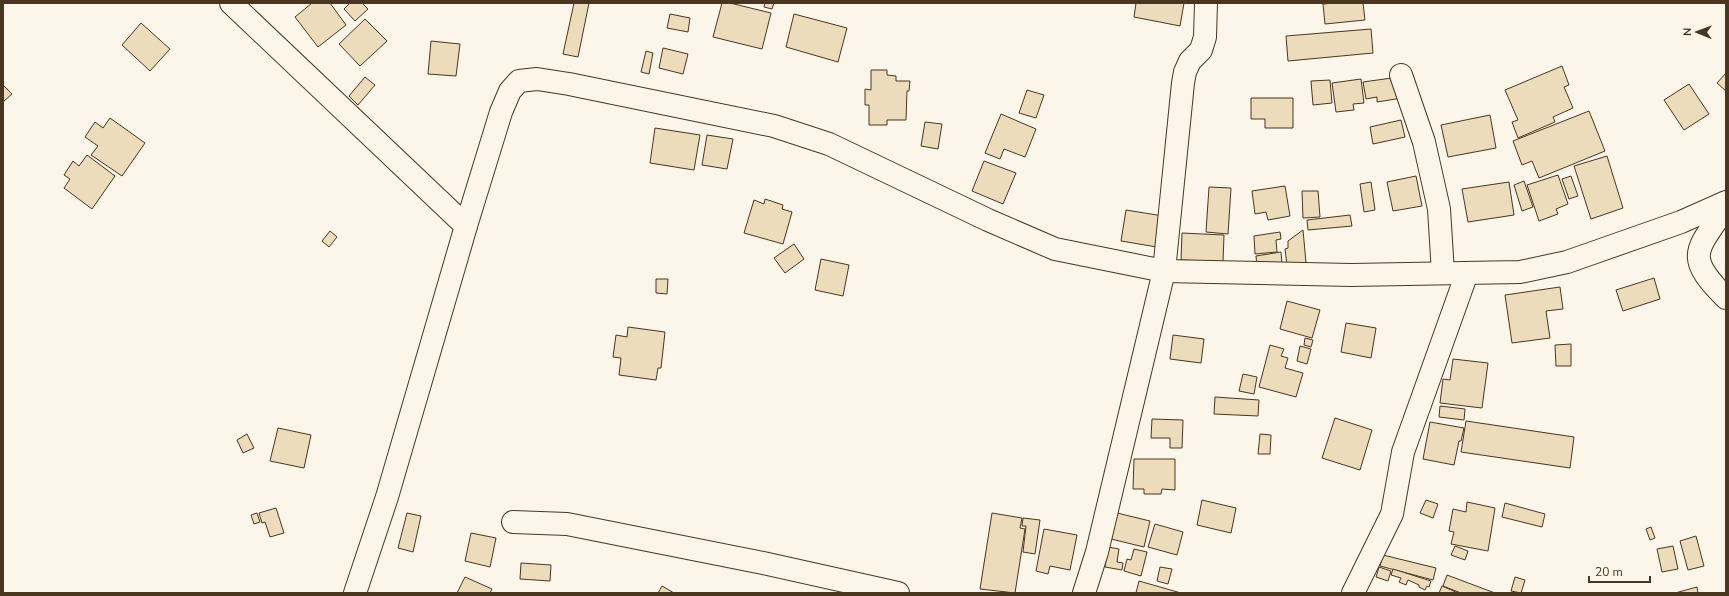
<svg xmlns="http://www.w3.org/2000/svg" width="1729" height="596" font-family="'Nunito Sans',sans-serif">
	<style>
		.building { fill: #ecdcbc; stroke: #4a3520 }
		.lines { fill: none; stroke-linecap: round; stroke-linejoin: round }
		.minor-casing { stroke: #4a3520; stroke-width: 24 }
		.minor { stroke: #fbf6e9; stroke-width: 22 }
	</style>
	<rect width="100%" height="100%" fill="#fbf6e9"/>
	<g class="building">
		<path d="M 312,3 L 330,3 L 346,25 L 318,47 L 295,17 Z"/>
		<path d="M 350,3 L 362,3 L 368,9 L 355,21 L 344,9 Z"/>
		<path d="M 574,3 L 589,3 L 578,57 L 563,54 Z"/>
		<path d="M 722,3 L 730,3 L 771,13 L 762,49 L 713,37 Z"/>
		<path d="M 765,3 L 774,3 L 772,9 L 764,7 Z"/>
		<path d="M 1136,3 L 1184,3 L 1180,26 L 1134,17 Z"/>
		<path d="M 1334,3 L 1363,3 L 1365,20 L 1325,24 L 1323,4 Z"/>
		<path d="M 670,14 L 690,18 L 688,32 L 667,28 Z"/>
		<path d="M 794,14 L 847,28 L 838,62 L 786,47 Z"/>
		<path d="M 365,19 L 387,41 L 360,66 L 339,44 Z"/>
		<path d="M 141,23 L 170,49 L 150,71 L 122,45 Z"/>
		<path d="M 1371,29 L 1373,53 L 1288,61 L 1286,36 Z"/>
		<path d="M 431,41 L 460,44 L 456,76 L 428,74 Z"/>
		<path d="M 663,48 L 688,54 L 683,74 L 659,68 Z"/>
		<path d="M 646,51 L 653,53 L 649,74 L 641,72 Z"/>
		<path d="M 1562,66 L 1569,85 L 1564,87 L 1573,108 L 1553,117 L 1555,122 L 1518,138 L 1512,122 L 1518,120 L 1505,90 Z"/>
		<path d="M 871,70 L 887,70 L 887,75 L 896,76 L 896,81 L 910,81 L 909,91 L 907,91 L 906,120 L 887,120 L 887,125 L 869,125 L 869,105 L 865,105 L 865,89 L 871,90 Z"/>
		<path d="M 1726,73 L 1726,91 L 1717,83 Z"/>
		<path d="M 365,77 L 375,85 L 358,105 L 349,96 Z"/>
		<path d="M 1399,77 L 1402,98 L 1377,102 L 1377,97 L 1366,99 L 1363,82 Z"/>
		<path d="M 1361,79 L 1364,103 L 1353,104 L 1354,110 L 1336,112 L 1332,83 Z"/>
		<path d="M 1330,80 L 1332,103 L 1313,105 L 1311,81 Z"/>
		<path d="M 1689,84 L 1709,114 L 1684,130 L 1664,100 Z"/>
		<path d="M 3,85 L 12,94 L 3,102 Z"/>
		<path d="M 1027,90 L 1044,95 L 1036,118 L 1019,113 Z"/>
		<path d="M 1251,98 L 1293,98 L 1293,128 L 1265,128 L 1265,119 L 1251,119 Z"/>
		<path d="M 1589,111 L 1605,151 L 1539,178 L 1532,161 L 1522,165 L 1513,141 Z"/>
		<path d="M 1001,114 L 1036,129 L 1025,157 L 1004,149 L 1000,159 L 985,153 Z"/>
		<path d="M 1490,115 L 1496,148 L 1448,157 L 1441,125 Z"/>
		<path d="M 110,118 L 145,143 L 122,176 L 91,155 L 98,146 L 85,137 L 95,122 L 103,128 Z"/>
		<path d="M 1401,120 L 1405,137 L 1373,144 L 1370,127 Z"/>
		<path d="M 925,122 L 942,124 L 938,149 L 921,146 Z"/>
		<path d="M 655,128 L 700,135 L 694,170 L 650,163 Z"/>
		<path d="M 707,135 L 733,139 L 727,169 L 702,165 Z"/>
		<path d="M 87,155 L 115,176 L 92,209 L 64,188 L 70,179 L 64,175 L 73,161 L 79,166 Z"/>
		<path d="M 1607,156 L 1623,208 L 1591,219 L 1574,166 Z"/>
		<path d="M 984,161 L 1016,173 L 1003,204 L 972,191 Z"/>
		<path d="M 1558,175 L 1568,204 L 1556,209 L 1558,214 L 1539,221 L 1527,185 Z"/>
		<path d="M 1416,176 L 1422,206 L 1393,211 L 1387,182 Z"/>
		<path d="M 1571,176 L 1578,196 L 1569,199 L 1562,179 Z"/>
		<path d="M 1524,181 L 1533,207 L 1522,211 L 1514,185 Z"/>
		<path d="M 1371,182 L 1375,210 L 1364,212 L 1360,184 Z"/>
		<path d="M 1509,182 L 1514,215 L 1468,222 L 1462,189 Z"/>
		<path d="M 1285,186 L 1290,216 L 1268,220 L 1266,212 L 1255,214 L 1252,191 Z"/>
		<path d="M 1209,187 L 1231,188 L 1228,234 L 1206,232 Z"/>
		<path d="M 1302,191 L 1318,191 L 1320,217 L 1303,218 Z"/>
		<path d="M 765,199 L 783,205 L 782,209 L 792,212 L 783,244 L 744,233 L 754,200 L 764,204 Z"/>
		<path d="M 1126,210 L 1163,216 L 1157,247 L 1121,241 Z"/>
		<path d="M 1350,215 L 1352,226 L 1308,230 L 1307,220 Z"/>
		<path d="M 1303,230 L 1306,263 L 1287,265 L 1285,249 L 1288,248 L 1288,241 Z"/>
		<path d="M 330,231 L 337,237 L 329,247 L 322,241 Z"/>
		<path d="M 1280,232 L 1281,239 L 1276,240 L 1277,252 L 1255,254 L 1254,236 Z"/>
		<path d="M 1182,233 L 1224,235 L 1223,262 L 1181,260 Z"/>
		<path d="M 794,244 L 804,259 L 785,273 L 774,258 Z"/>
		<path d="M 1281,252 L 1282,263 L 1257,267 L 1256,256 Z"/>
		<path d="M 821,259 L 849,265 L 843,296 L 815,290 Z"/>
		<path d="M 1654,278 L 1660,299 L 1623,311 L 1616,290 Z"/>
		<path d="M 656,279 L 668,279 L 667,294 L 656,293 Z"/>
		<path d="M 1560,287 L 1563,309 L 1546,311 L 1550,338 L 1512,343 L 1505,295 Z"/>
		<path d="M 1287,301 L 1320,310 L 1312,338 L 1280,329 Z"/>
		<path d="M 1346,323 L 1376,328 L 1371,358 L 1341,352 Z"/>
		<path d="M 628,327 L 665,332 L 661,368 L 658,368 L 656,380 L 619,375 L 621,358 L 613,357 L 616,335 L 627,337 Z"/>
		<path d="M 1173,335 L 1204,339 L 1201,363 L 1170,359 Z"/>
		<path d="M 1305,338 L 1313,340 L 1311,347 L 1304,345 Z"/>
		<path d="M 1571,344 L 1571,366 L 1556,366 L 1555,345 Z"/>
		<path d="M 1270,345 L 1284,349 L 1281,356 L 1288,358 L 1285,368 L 1303,373 L 1296,397 L 1259,387 Z"/>
		<path d="M 1300,346 L 1311,349 L 1307,364 L 1297,361 Z"/>
		<path d="M 1453,359 L 1488,363 L 1482,408 L 1440,403 L 1443,379 L 1450,380 Z"/>
		<path d="M 1243,374 L 1257,377 L 1254,394 L 1239,391 Z"/>
		<path d="M 1215,397 L 1259,400 L 1258,416 L 1214,414 Z"/>
		<path d="M 1440,406 L 1465,409 L 1464,420 L 1439,417 Z"/>
		<path d="M 1335,418 L 1372,430 L 1360,470 L 1322,458 Z"/>
		<path d="M 1152,419 L 1183,420 L 1182,448 L 1170,448 L 1170,438 L 1151,438 Z"/>
		<path d="M 1466,421 L 1574,437 L 1570,468 L 1461,452 Z"/>
		<path d="M 1430,422 L 1464,428 L 1461,441 L 1459,441 L 1454,465 L 1423,459 Z"/>
		<path d="M 278,428 L 311,435 L 304,468 L 270,461 Z"/>
		<path d="M 247,434 L 254,448 L 243,453 L 237,440 Z"/>
		<path d="M 1260,434 L 1271,435 L 1270,454 L 1258,454 Z"/>
		<path d="M 1134,459 L 1175,459 L 1175,490 L 1162,489 L 1161,494 L 1144,494 L 1144,489 L 1133,489 Z"/>
		<path d="M 1202,500 L 1236,508 L 1231,533 L 1197,525 Z"/>
		<path d="M 1426,500 L 1438,504 L 1433,518 L 1420,513 Z"/>
		<path d="M 1467,502 L 1495,508 L 1488,551 L 1451,544 L 1454,532 L 1449,531 L 1453,509 L 1466,512 Z"/>
		<path d="M 1505,503 L 1545,514 L 1542,527 L 1502,517 Z"/>
		<path d="M 276,508 L 284,533 L 270,537 L 265,522 L 262,523 L 259,513 Z"/>
		<path d="M 257,513 L 260,522 L 254,524 L 251,515 Z"/>
		<path d="M 407,513 L 421,516 L 413,552 L 398,548 Z"/>
		<path d="M 992,513 L 1022,518 L 1020,528 L 1025,529 L 1015,593 L 980,589 Z"/>
		<path d="M 1117,513 L 1150,521 L 1144,547 L 1111,539 Z"/>
		<path d="M 1023,518 L 1040,520 L 1035,554 L 1023,552 L 1026,526 L 1022,526 Z"/>
		<path d="M 1155,524 L 1183,532 L 1177,555 L 1148,547 Z"/>
		<path d="M 1651,527 L 1655,538 L 1650,540 L 1646,529 Z"/>
		<path d="M 1044,529 L 1077,535 L 1070,570 L 1050,566 L 1048,574 L 1036,571 Z"/>
		<path d="M 471,533 L 496,538 L 490,567 L 465,561 Z"/>
		<path d="M 1696,536 L 1704,566 L 1688,570 L 1680,541 Z"/>
		<path d="M 1455,546 L 1468,551 L 1465,560 L 1451,555 Z"/>
		<path d="M 1673,546 L 1678,569 L 1662,572 L 1657,549 Z"/>
		<path d="M 1108,547 L 1119,549 L 1117,562 L 1123,563 L 1122,570 L 1105,567 Z"/>
		<path d="M 1134,549 L 1147,552 L 1141,576 L 1124,571 L 1127,559 L 1131,560 Z"/>
		<path d="M 1383,555 L 1436,568 L 1433,580 L 1380,566 Z"/>
		<path d="M 521,563 L 551,565 L 550,581 L 520,579 Z"/>
		<path d="M 1160,567 L 1172,569 L 1168,584 L 1157,581 Z"/>
		<path d="M 1379,567 L 1391,571 L 1388,581 L 1376,577 Z"/>
		<path d="M 1393,569 L 1431,581 L 1429,587 L 1427,586 L 1425,590 L 1419,587 L 1419,585 L 1408,580 L 1406,585 L 1399,582 L 1401,578 L 1391,575 Z"/>
		<path d="M 1447,575 L 1495,593 L 1461,593 L 1443,586 Z"/>
		<path d="M 465,577 L 492,589 L 490,593 L 457,593 Z"/>
		<path d="M 1515,577 L 1525,580 L 1521,593 L 1511,591 Z"/>
		<path d="M 1139,581 L 1181,593 L 1136,593 Z"/>
		<path d="M 662,586 L 674,593 L 658,593 Z"/>
		<path d="M 1442,586 L 1458,593 L 1439,593 Z"/>
		<path d="M 1697,587 L 1698,593 L 1675,593 Z"/>
	</g>
	<g class="lines">
		<defs>
			<g id="minor">
				<path d="M 231,3 L 466,226"/>
				<path d="M 1401,75 L 1424,142 L 1439,209 L 1443,273"/>
				<path d="M 1726,207 C 1696,251 1684,256 1726,298"/>
				<path d="M 513,522 L 567,524 L 763,563 L 898,593"/>
				<path d="M 355,593 L 387,497 L 466,226 L 501,112 L 510,91 L 519,81 L 537,79 L 569,84 L 774,126 L 829,144 L 988,220 L 1055,249 L 1164,271 L 1351,275 L 1520,272 L 1567,262 L 1681,222 L 1726,202"/>
				<path d="M 1084,593 L 1097,552 L 1164,271 L 1183,83 L 1185,72 L 1190,61 L 1201,50 L 1205,37 L 1206,3"/>
				<path d="M 1353,593 L 1392,514 L 1403,452 L 1467,273"/>
			</g>
		</defs>
		<use href="#minor" class="minor-casing"/>
		<use href="#minor" class="minor"/>
	</g>
	<rect width="1729" height="596" fill="none" stroke="#4a3520" stroke-width="8"/>
	<g transform="translate(1697 32) rotate(271)" stroke="#fbf6e9" stroke-width="3" paint-order="stroke">
	<path d="M0-3L7 15L0 10L-7 15Z" fill="#4a3520"/>
	<text y="-6" font-size="11" font-weight="bold" text-anchor="middle" fill="#4a3520">N</text>
	</g>
	<path d="M1589 576v6h61v-6" fill="none" stroke="#4a3520" stroke-width="2"/>
	<text x="1595" y="576" font-size="12" fill="#4a3520" stroke="#fbf6e9" stroke-width="3" paint-order="stroke">20 m</text>
</svg>
